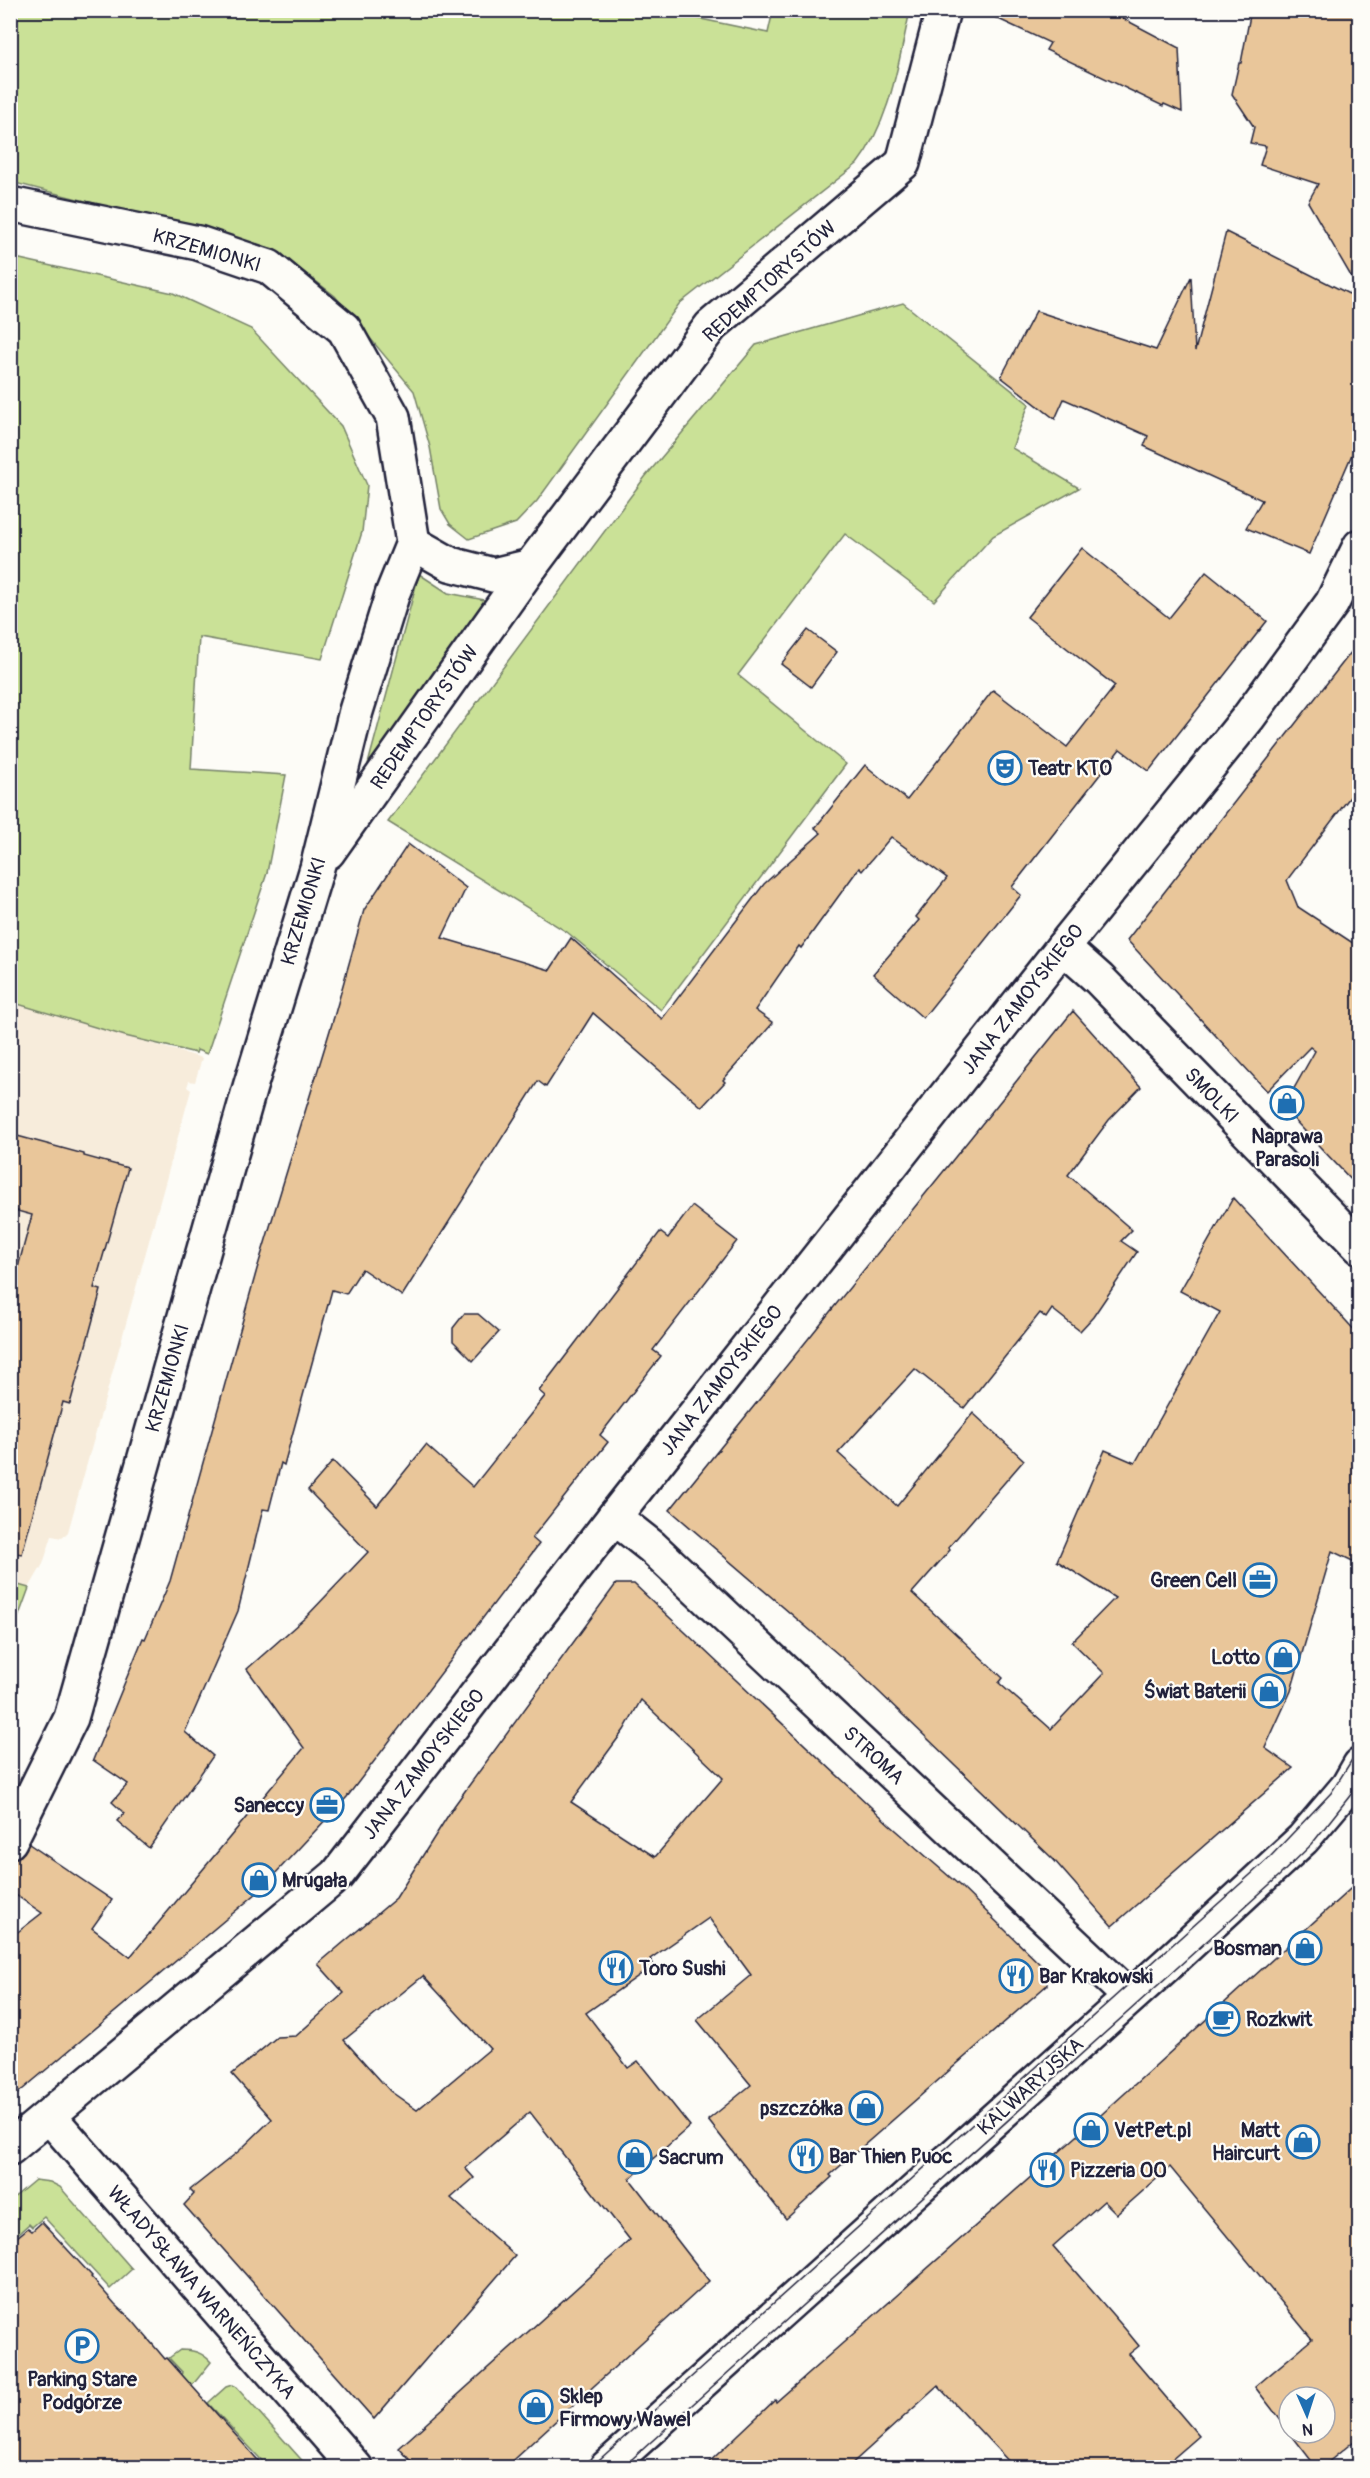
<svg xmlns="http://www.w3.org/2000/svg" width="1370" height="2478" font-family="Pangolin,sans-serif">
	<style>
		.built { fill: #f7ecdb }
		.green { fill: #cae197; stroke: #768269; stroke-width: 1.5 }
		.building { fill: #e9c69a; stroke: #22223b; stroke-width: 1.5; fill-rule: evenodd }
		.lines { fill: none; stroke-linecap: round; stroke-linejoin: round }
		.street-casing { stroke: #22223b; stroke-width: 38 }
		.secondary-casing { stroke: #22223b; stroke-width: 38 }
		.street { stroke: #fdfcf7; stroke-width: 33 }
		.secondary { stroke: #fdfcf7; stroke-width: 33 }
		.tram { stroke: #22223b; stroke-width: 1.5 }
		.labels { text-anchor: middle; stroke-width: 4.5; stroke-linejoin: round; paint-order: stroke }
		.street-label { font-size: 20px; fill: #22223b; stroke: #fdfcf7 }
		.poi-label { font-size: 20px; font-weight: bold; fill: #22223b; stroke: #fdfcf7; text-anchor: start }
	</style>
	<rect width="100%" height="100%" fill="#fdfcf7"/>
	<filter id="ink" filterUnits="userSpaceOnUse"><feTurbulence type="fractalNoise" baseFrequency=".0167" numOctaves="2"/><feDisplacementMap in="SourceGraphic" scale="12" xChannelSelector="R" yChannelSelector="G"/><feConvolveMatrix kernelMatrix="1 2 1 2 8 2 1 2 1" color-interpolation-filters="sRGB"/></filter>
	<g filter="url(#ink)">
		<path class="built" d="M 10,1002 L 202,1058 L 195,1082 L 189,1081 L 187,1087 L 191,1090 L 68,1532 L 62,1538 L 52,1536 L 43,1564 L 29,1588 L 10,1583 Z"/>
		<g class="green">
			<path d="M 658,10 L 768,33 L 773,11 L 910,11 C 898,63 891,120 857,164 L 679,304 L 537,501 L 516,523 L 469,539 L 450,524 L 441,509 L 430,447 L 414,391 L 335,296 L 274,249 L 11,182 L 10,11 Z"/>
			<path d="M 11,257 L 173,293 L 251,329 L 341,426 L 367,485 L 362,532 L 322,659 L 199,637 L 191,769 L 286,775 L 267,873 L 207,1054 L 197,1050 L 196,1053 L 125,1036 L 11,1002 Z"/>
			<path d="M 903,303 L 1029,404 L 1012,448 L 1079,488 L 993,536 L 934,601 L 845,534 L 738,675 L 846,764 L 661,1010 L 567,932 L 388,822 L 645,477 L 756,345 Z"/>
			<path d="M 419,574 L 448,593 L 490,601 L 368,764 Z"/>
			<path d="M 11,1583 L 29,1588 L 11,1637 L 10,1583 Z"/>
			<path d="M 35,2180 L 50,2182 L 60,2187 L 132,2269 L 110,2289 L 44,2217 L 32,2227 L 29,2224 L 11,2240 L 11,2200 Z"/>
			<path d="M 180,2350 C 193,2350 202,2352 211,2362 L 191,2387 L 79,2468 L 183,2373 L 169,2358 Z"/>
			<path d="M 232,2385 L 236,2387 L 308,2467 L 268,2467 L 208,2403 L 226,2387 Z"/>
		</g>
		<g class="building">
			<path d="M 979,10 L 1107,10 L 1179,48 L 1182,112 L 1164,104 L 1163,106 L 1046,50 L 1050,43 Z"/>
			<path d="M 1251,10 L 1359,10 L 1359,290 L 1308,202 L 1318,184 L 1260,165 L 1266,146 L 1250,143 L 1254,127 L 1232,94 L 1239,63 L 1241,63 Z"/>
			<path d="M 1226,232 L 1359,299 L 1359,438 L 1309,554 L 1246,528 L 1262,500 L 1144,446 L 1148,436 L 1064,399 L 1055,419 L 1001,377 L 1036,311 L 1156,350 L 1191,277 L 1195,351 Z"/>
			<path d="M 1082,548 L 1169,618 L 1206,572 L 1267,621 L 1149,771 L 1120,749 L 1012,887 L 1021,895 L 923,1018 L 873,974 L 919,920 L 916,917 L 947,878 L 891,837 L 862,871 L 859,868 L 801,948 L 799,946 L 755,1010 L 773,1023 L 723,1080 L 725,1082 L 702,1107 L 593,1013 L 546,1087 L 538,1081 L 402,1296 L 362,1269 L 346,1294 L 332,1290 L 284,1465 L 281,1463 L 269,1510 L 263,1509 L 238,1611 L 185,1732 L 213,1756 L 149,1848 L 117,1821 L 124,1813 L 112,1802 L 128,1784 L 93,1760 L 143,1638 L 145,1639 L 170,1581 L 257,1269 L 334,1017 L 364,910 L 408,844 L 466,888 L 442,938 L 550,970 L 571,938 L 662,1019 L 764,884 L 821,833 L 815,828 L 865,765 L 907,800 L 993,690 L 1067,747 L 1115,686 L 1027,617 Z"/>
			<path d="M 808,630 L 837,652 L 811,687 L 781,664 Z"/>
			<path d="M 1359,642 L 1359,785 L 1287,880 L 1298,907 L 1359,947 L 1359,1188 L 1283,1108 L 1315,1051 L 1310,1047 L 1267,1091 L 1127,940 Z"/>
			<path d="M 1073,1011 L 1141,1087 L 1109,1120 L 1068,1175 L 1132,1230 L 1121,1241 L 1137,1252 L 1093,1317 L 1080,1331 L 1052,1309 L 1046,1318 L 1040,1313 L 964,1408 L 915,1369 L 838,1453 L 897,1506 L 973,1413 L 1024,1460 L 948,1548 L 950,1550 L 912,1593 L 1003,1678 L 999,1683 L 1051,1729 L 1104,1673 L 1072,1642 L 1115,1598 L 1057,1561 L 1105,1450 L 1135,1463 L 1220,1312 L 1180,1291 L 1233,1198 L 1359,1335 L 1359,1564 L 1332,1551 L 1291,1691 L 1265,1748 L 1293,1768 L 1112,1926 L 1054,1860 L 853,1667 L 670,1510 Z"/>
			<path d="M 10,1134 L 84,1154 L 84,1156 L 128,1168 L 94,1288 L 101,1290 L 70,1404 L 63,1402 L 22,1554 L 10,1552 L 10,1297 L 32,1215 L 10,1209 Z"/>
			<path d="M 692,1206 L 737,1241 L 653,1350 L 661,1356 L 600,1435 L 608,1442 L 532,1538 L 539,1544 L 347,1797 L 257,1893 L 10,2100 L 10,1938 L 42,1913 L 10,1891 L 10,1860 L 21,1856 L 29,1844 L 112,1900 L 92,1928 L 130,1957 L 304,1748 L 247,1669 L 307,1616 L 368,1552 L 308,1490 L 333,1461 L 377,1506 L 426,1445 L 473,1487 L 545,1396 L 539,1391 L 660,1232 L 668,1238 Z"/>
			<path d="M 464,1314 L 478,1314 L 499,1332 L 473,1361 L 453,1341 L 453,1328 Z"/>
			<path d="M 616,1584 L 634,1584 L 889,1824 L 959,1885 L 1046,1970 L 1047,1985 L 830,2175 L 832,2177 L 786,2219 L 708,2120 L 751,2085 L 697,2020 L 751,1975 L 709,1918 L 650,1959 L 654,1965 L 586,2013 L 628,2068 L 638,2061 L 690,2126 L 630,2179 L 709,2281 L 504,2468 L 417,2468 L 399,2448 L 630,2240 L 530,2112 L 465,2168 L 474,2178 L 451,2198 L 515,2256 L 374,2419 L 184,2205 L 194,2194 L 190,2190 L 239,2151 L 272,2119 L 232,2074 L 277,2037 L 296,2036 L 344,1993 L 318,1964 L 396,1898 L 454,1806 ZM 641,1700 L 723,1778 L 655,1857 L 571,1802 L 624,1730 ZM 423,1976 L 490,2049 L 417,2110 L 390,2091 L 344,2040 Z"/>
			<path d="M 1359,1881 L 1359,2437 L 1321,2468 L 1317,2468 L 1290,2433 L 1325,2433 L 1325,2397 L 1289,2397 L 1289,2431 L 1255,2387 L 1312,2339 L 1170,2167 L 1117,2214 L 1104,2201 L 1053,2246 L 1126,2330 L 1139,2346 L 1129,2354 L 1199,2436 L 1162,2468 L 1015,2468 L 938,2386 L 847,2468 L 703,2468 L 775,2400 L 776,2402 L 852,2335 L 1102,2114 Z"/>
			<path d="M 42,2222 L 92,2276 L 91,2277 L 115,2304 L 132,2320 L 165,2359 L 167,2358 L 265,2468 L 10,2468 L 10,2243 L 28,2228 L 32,2231 Z"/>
		</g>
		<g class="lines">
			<defs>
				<g id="street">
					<path d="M 10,204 L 198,243 L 269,267 L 344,329 L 393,417 L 413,543 L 393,592 L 356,711 L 317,868 L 250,1087 L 71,1718 L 10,1841"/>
					<path d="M 413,543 L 450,564 L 493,575 L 531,566"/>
					<path d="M 328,852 L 531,566 L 711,326 L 903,163 L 943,10"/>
					<path d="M 1063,947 L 1099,979 L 1360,1247"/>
					<path d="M 614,1517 L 652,1547 L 1130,1997"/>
					<path d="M 49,2116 L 356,2468"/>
					<path d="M 10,2148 L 337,1875 L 614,1517 L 1063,947 L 1248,718 L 1332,603 L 1360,546"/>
				</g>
				<path id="secondary" d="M 606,2468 L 1173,1959 L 1303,1839 L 1348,1786 L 1360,1765"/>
			</defs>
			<use href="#street" class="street-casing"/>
			<use href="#secondary" class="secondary-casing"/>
			<use href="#street" class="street"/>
			<use href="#secondary" class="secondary"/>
			<g class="tram">
				<path d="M 590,2468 L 1269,1858 L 1331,1793 L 1360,1747"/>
				<path d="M 622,2468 L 1279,1876 L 1311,1845 L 1360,1783"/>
			</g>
		</g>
	</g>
	<defs>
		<symbol id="theatre-ring" viewBox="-11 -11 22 22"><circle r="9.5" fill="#fdfcf7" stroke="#1f6fb2" stroke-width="1.5"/><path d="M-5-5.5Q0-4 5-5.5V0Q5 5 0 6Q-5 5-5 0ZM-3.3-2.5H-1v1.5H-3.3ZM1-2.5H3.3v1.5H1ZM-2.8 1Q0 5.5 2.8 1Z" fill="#1f6fb2"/></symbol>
		<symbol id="shop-ring" viewBox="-11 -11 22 22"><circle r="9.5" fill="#fdfcf7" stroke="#1f6fb2" stroke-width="1.5"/><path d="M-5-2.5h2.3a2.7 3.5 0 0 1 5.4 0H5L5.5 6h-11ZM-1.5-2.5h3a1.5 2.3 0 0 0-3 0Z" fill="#1f6fb2"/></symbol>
		<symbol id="office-ring" viewBox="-11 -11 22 22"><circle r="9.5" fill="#fdfcf7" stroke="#1f6fb2" stroke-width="1.5"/><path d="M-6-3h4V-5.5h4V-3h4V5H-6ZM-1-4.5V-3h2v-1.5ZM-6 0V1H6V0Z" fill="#1f6fb2"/></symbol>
		<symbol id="restaurant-ring" viewBox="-11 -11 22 22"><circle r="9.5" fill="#fdfcf7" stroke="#1f6fb2" stroke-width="1.5"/><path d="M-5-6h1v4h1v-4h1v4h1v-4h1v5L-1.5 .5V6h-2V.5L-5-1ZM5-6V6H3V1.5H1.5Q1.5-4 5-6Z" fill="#1f6fb2"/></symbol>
		<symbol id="cafe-ring" viewBox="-11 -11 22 22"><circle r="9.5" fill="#fdfcf7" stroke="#1f6fb2" stroke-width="1.5"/><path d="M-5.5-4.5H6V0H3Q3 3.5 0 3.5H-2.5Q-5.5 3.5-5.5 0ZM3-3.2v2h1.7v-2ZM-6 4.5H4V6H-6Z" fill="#1f6fb2"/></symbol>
		<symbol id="parking-ring" viewBox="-11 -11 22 22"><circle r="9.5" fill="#fdfcf7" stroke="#1f6fb2" stroke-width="1.5"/><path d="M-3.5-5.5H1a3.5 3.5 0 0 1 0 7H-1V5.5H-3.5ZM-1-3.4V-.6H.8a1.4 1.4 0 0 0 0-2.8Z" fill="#1f6fb2"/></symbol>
	</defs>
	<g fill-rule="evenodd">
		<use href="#theatre-ring" x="986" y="749" width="38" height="38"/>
		<use href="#shop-ring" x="1268" y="1084" width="38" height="38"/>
		<use href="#office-ring" x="1241" y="1561" width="38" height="38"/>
		<use href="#shop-ring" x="1264" y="1638" width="38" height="38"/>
		<use href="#shop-ring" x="1250" y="1672" width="38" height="38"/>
		<use href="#office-ring" x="308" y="1786" width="38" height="38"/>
		<use href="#shop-ring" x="240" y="1861" width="38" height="38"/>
		<use href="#shop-ring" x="1286" y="1929" width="38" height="38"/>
		<use href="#restaurant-ring" x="597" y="1949" width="38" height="38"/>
		<use href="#restaurant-ring" x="997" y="1957" width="38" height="38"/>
		<use href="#cafe-ring" x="1204" y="2000" width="38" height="38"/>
		<use href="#shop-ring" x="847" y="2089" width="38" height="38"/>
		<use href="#shop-ring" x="1072" y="2111" width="38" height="38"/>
		<use href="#shop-ring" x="1284" y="2123" width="38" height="38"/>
		<use href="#restaurant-ring" x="787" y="2137" width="38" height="38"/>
		<use href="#shop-ring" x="616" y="2138" width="38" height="38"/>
		<use href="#restaurant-ring" x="1028" y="2151" width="38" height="38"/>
		<use href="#parking-ring" x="63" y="2327" width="38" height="38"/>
		<use href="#shop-ring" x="517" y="2388" width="38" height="38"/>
	</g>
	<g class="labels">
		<g class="street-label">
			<text transform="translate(207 250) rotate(16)" y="7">KRZEMIONKI</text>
			<text transform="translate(769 281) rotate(-42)" y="7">REDEMPTORYSTÓW</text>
			<text transform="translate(424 717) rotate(-55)" y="7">REDEMPTORYSTÓW</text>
			<text transform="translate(303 911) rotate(-73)" y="7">KRZEMIONKI</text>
			<text transform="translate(1022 999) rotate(-52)" y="7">JANA ZAMOYSKIEGO</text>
			<text transform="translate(1212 1095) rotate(46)" y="7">SMOLKI</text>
			<text transform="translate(167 1378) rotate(-74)" y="7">KRZEMIONKI</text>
			<text transform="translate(721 1380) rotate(-52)" y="7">JANA ZAMOYSKIEGO</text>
			<text transform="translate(874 1755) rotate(43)" y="7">STROMA</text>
			<text transform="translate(423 1764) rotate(-52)" y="7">JANA ZAMOYSKIEGO</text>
			<text transform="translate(1030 2086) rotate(-42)" y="7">KALWARYJSKA</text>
			<text transform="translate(202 2292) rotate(49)" y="7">WŁADYSŁAWA WARNEŃCZYKA</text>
		</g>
		<g class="poi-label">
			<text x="1028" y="775">Teatr KTO</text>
			<text x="1287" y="1143" text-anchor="middle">Naprawa<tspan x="1287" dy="23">Parasoli</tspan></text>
			<text x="1237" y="1587" text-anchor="end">Green Cell</text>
			<text x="1260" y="1664" text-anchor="end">Lotto</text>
			<text x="1246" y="1698" text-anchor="end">Świat Baterii</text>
			<text x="304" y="1812" text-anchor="end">Saneccy</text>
			<text x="282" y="1887">Mrugała</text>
			<text x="1282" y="1955" text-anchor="end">Bosman</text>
			<text x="639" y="1975">Toro Sushi</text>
			<text x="1039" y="1983">Bar Krakowski</text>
			<text x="1246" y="2026">Rozkwit</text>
			<text x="843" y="2115" text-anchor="end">pszczółka</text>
			<text x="1114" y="2137">VetPet.pl</text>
			<text x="1280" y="2137" text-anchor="end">Matt<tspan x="1280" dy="23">Haircurt</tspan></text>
			<text x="829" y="2163">Bar Thien Puoc</text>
			<text x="658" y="2164">Sacrum</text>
			<text x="1070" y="2177">Pizzeria 00</text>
			<text x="82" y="2386" text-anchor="middle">Parking Stare<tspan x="82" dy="23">Podgórze</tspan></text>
			<text x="559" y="2403">Sklep<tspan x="559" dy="23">Firmowy Wawel</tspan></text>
		</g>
	</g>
	<rect width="1370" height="2478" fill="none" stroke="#fdfcf7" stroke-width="36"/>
	<rect x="18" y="18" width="1334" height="2442" fill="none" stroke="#22223b" stroke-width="2" filter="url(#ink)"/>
	<g transform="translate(1307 2415) rotate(177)"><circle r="28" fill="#fdfcf7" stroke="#a5a5ac" stroke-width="1.5"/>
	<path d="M0-4.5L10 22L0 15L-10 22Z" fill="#1f6fb2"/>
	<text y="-9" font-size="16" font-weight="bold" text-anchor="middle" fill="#22223b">N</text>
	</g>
</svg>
